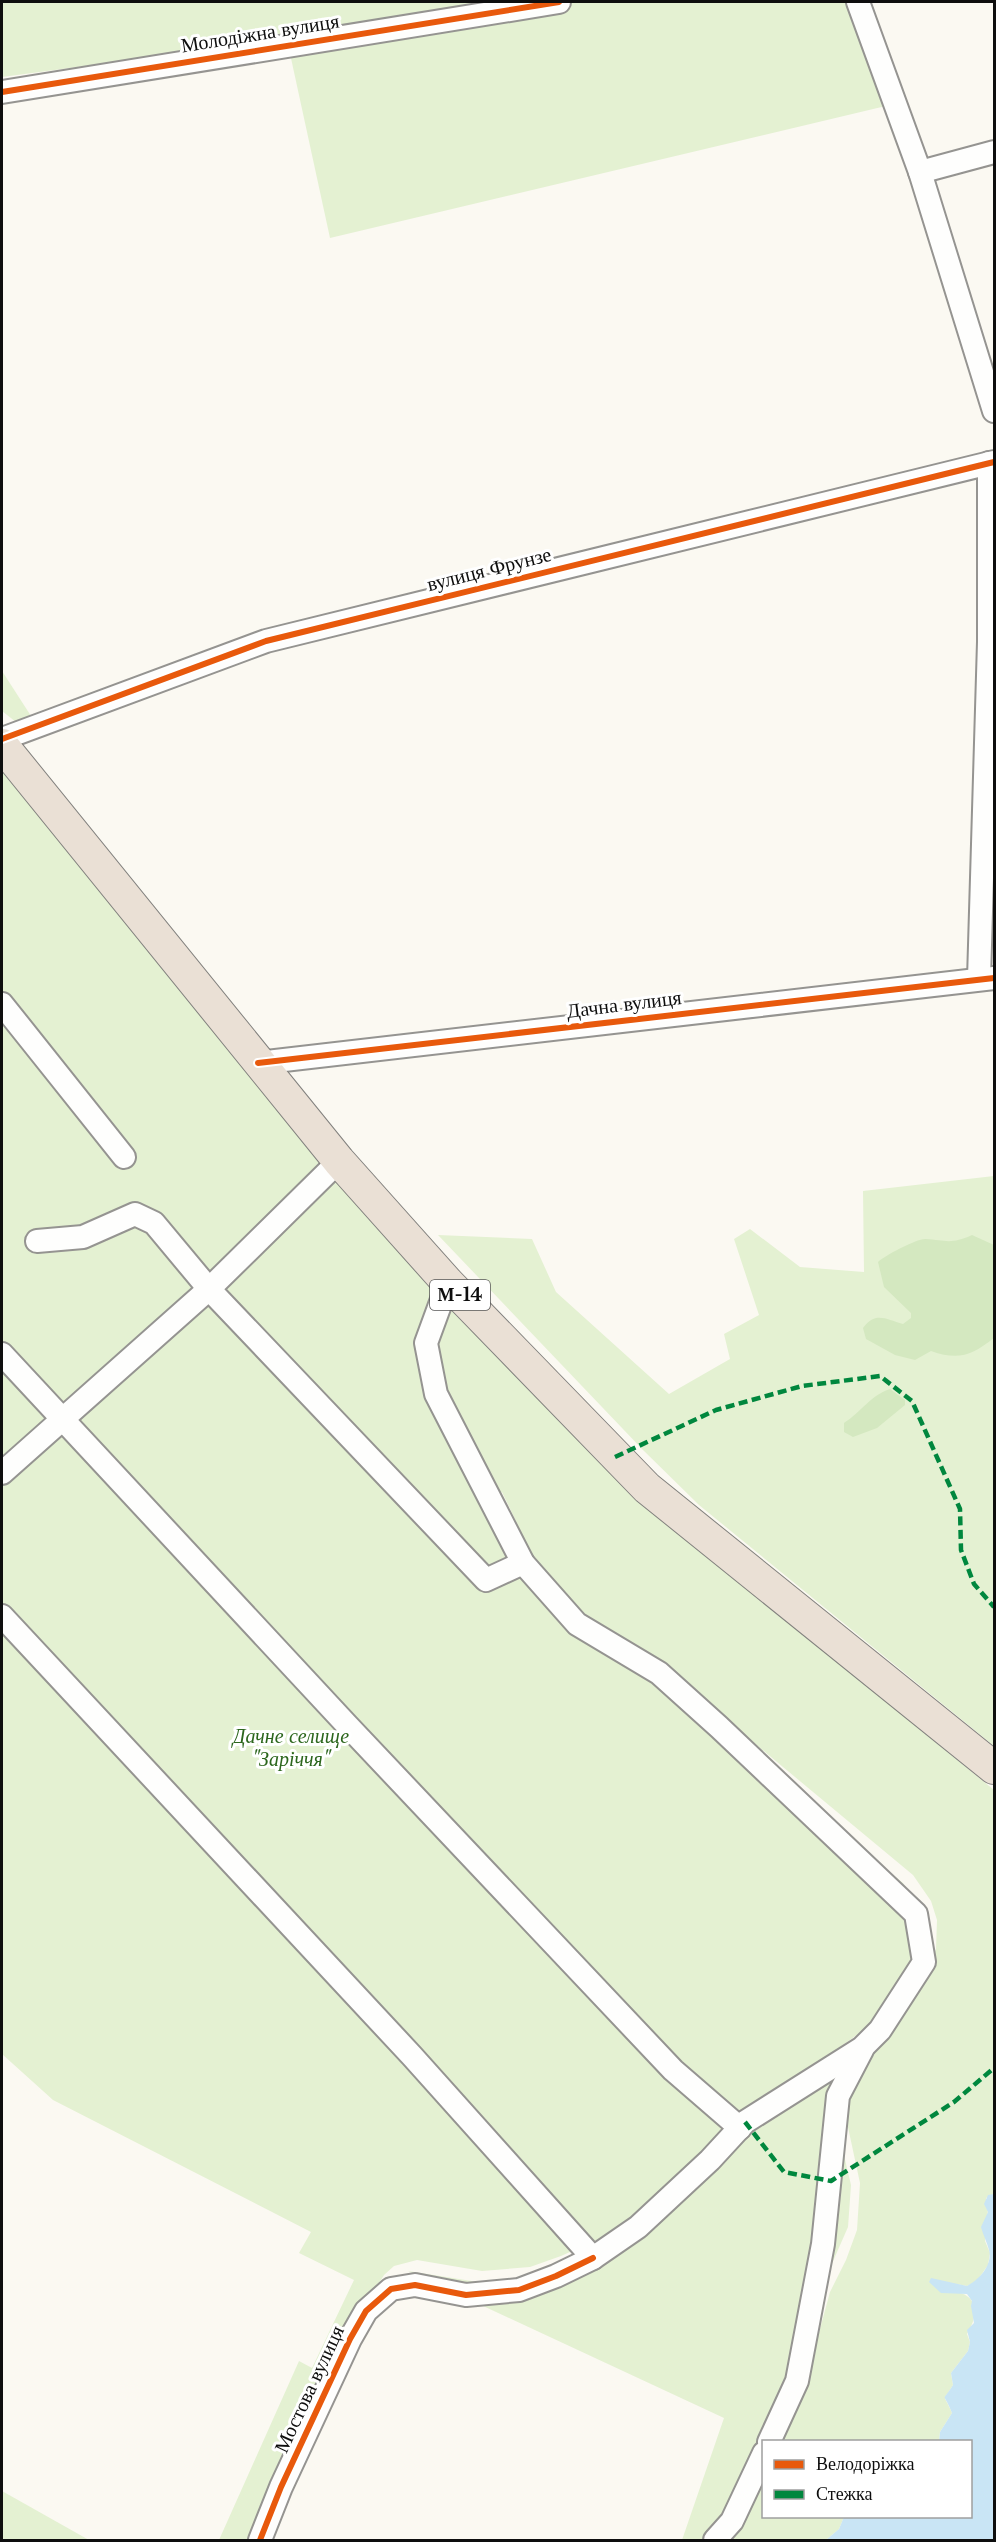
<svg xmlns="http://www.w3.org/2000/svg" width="996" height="2542" font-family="'Libre Baskerville',serif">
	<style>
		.green { fill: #e4f1d2 }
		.forest { fill: #d4e8c0 }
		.water { fill: #c9e5f5 }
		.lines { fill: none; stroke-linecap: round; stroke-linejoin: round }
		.minor-casing { stroke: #959491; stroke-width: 26 }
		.highway-casing { stroke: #82817e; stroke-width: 34 }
		.minor { stroke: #fefefd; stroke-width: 22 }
		.highway { stroke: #eae0d5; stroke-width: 32 }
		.quiet { stroke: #00873e; stroke-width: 4.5; stroke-dasharray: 9 4.5; stroke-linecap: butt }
		.cycleway-casing { stroke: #fff; stroke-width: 10 }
		.cycleway { stroke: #e8590c; stroke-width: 6 }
		.labels { text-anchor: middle; stroke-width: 6; stroke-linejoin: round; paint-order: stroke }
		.shield { fill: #fff; stroke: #565656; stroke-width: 1.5 }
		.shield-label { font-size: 18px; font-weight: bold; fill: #0e0e0e }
		.street-label { font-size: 20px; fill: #0e0e0e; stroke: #fff }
		.park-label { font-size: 20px; font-style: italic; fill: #2c661d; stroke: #fff }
	</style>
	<rect width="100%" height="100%" fill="#fbf9f2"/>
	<g class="green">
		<path d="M 2,2 L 505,2 L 288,39 L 2,77 Z"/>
		<path d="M 572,2 L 857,2 L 890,105 L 330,238 L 289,49 Z"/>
		<path d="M 2,671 L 31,716 L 16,722 L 2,711 Z"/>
		<path d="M 2,760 L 264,1086 L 786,1620 L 994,1790 L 994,2194 L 986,2198 L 988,2209 L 985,2241 L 990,2253 L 988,2265 L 979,2278 L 973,2283 L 967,2286 L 956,2284 L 941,2292 C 974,2288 983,2308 967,2334 L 970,2342 L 968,2351 L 951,2373 L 953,2385 C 942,2404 943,2391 952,2413 L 940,2432 L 939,2441 L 777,2441 L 808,2373 L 830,2292 L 846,2260 L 857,2230 L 860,2183 L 846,2118 L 852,2090 L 861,2069 L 932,1958 L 936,1949 L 937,1920 L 931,1901 L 913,1875 L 665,1669 L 591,1627 L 538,1567 L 502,1492 L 487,1500 L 527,1574 L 903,1883 L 921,1910 L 923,1947 L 877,2020 L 824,2059 L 762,2096 L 706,2158 L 632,2218 L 599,2239 L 561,2256 L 530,2267 L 482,2271 L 417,2260 L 394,2266 L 384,2275 L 346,2336 L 258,2540 L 219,2540 L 299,2361 L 312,2368 L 354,2280 L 299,2253 L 311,2232 L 53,2100 L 2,2054 Z"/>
		<path d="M 994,1176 L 994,1746 L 699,1505 L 643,1450 L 438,1235 L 532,1239 L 556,1292 L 669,1394 L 730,1359 L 724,1334 L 759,1315 L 734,1239 L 750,1229 L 800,1267 L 864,1272 L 863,1191 Z"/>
		<path d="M 853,2067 L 843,2151 L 851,2185 L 848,2227 L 827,2275 L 767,2441 L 709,2540 L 682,2540 L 724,2418 L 408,2271 L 478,2282 L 507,2281 L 533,2277 L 605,2247 L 731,2142 Z"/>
		<path d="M 763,2469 L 764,2516 L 844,2517 L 839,2529 L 826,2540 L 719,2540 Z"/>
		<path d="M 2,2491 L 89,2540 L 2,2540 Z"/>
	</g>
	<g class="forest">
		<path d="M 972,1235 L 994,1245 L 994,1338 C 972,1355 959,1361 931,1351 L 915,1360 L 895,1355 L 866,1339 L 863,1328 C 875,1311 886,1319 903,1324 L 911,1318 L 911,1313 L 884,1287 L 878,1262 C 884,1256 916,1239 925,1239 C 946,1240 950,1245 972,1235 Z"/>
		<path d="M 890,1389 L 905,1400 L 905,1405 L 877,1428 L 853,1437 L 844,1432 L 844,1423 C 861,1412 871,1395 890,1389 Z"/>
	</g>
	<path class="water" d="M 994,2194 L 994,2540 L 826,2540 L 839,2529 L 844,2517 L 970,2516 L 970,2442 L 939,2441 L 940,2432 L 952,2413 C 943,2389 941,2405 953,2385 L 951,2373 L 968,2351 L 970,2342 L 967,2330 L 974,2323 L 971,2306 L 972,2301 L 967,2294 L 941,2293 L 929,2282 L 931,2278 L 967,2286 C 979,2280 993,2265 989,2250 C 987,2242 983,2235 981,2227 L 988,2212 L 984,2204 L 988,2195 Z"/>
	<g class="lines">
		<defs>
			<g id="minor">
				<path d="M 858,2 L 920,172 L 994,411"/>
				<path d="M 2,92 L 559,2"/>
				<path d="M 920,172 L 994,152"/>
				<path d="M 2,739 L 266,641 L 994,462"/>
				<path d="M 979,979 L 989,642 L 989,463"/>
				<path d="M 2,1004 L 124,1157"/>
				<path d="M 258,1063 L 994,978"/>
				<path d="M 37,1241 L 83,1237 L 135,1214 L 154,1223 L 209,1289 L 486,1580 L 523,1563"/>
				<path d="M 2,1354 L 347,1725 L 673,2070 L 740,2128"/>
				<path d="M 2,1473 L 209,1289 L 339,1161"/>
				<path d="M 2,1616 L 412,2056 L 593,2258"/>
				<path d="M 769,2442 L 797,2381 L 823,2244 L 838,2096 L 862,2050"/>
				<path d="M 260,2540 L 281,2487 L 350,2339 L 366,2311 L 391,2289 L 415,2285 L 466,2295 L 519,2290 L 556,2276 L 593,2258 L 638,2227 L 710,2160 L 745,2122 L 862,2048 L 880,2030 L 924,1962 L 916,1914 L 719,1727 L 659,1673 L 577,1624 L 523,1563 L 436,1394 L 426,1343 L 448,1283"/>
				<path d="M 715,2540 L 732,2521 L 764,2453"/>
			</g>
			<path id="highway" d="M 2,745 L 339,1161 L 448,1283 L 647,1488 L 994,1768"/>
		</defs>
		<use href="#minor" class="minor-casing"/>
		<use href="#highway" class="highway-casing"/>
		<use href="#minor" class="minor"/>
		<use href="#highway" class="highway"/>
		<g class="quiet">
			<path d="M 615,1457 L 716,1410 L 802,1386 L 880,1376 L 912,1401 L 960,1509 L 961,1550 L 974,1584 L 994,1607"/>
			<path d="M 745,2122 L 784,2172 L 831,2181 L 954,2102 L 994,2068"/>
		</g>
		<defs>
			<g id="cycleway">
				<path d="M 2,92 L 559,2"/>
				<path d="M 2,739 L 266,641 L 994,462"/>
				<path d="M 258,1063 L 994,978"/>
				<path d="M 260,2540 L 281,2487 L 350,2339 L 366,2311 L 391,2289 L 415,2285 L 466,2295 L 519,2290 L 556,2276 L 593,2258"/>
			</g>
		</defs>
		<use href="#cycleway" class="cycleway-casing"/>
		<use href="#cycleway" class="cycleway"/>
	</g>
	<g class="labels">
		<rect class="shield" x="430" y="1280" width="60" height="30" rx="4.5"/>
		<g class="shield-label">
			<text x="460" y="1301">М-14</text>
		</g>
		<g class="street-label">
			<text transform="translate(260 33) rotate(-9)" y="7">Молодіжна вулиця</text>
			<text transform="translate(489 569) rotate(-14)" y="7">вулиця Фрунзе</text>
			<text transform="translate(624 1004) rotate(-7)" y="7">Дачна вулиця</text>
			<text transform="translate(309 2389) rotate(-65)" y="7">Мостова вулиця</text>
		</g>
		<g class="park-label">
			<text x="291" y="1743">Дачне селище<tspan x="291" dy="23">"Заріччя"</tspan></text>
		</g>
	</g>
	<rect width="996" height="2542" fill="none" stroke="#0e0e0e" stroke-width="6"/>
	<rect x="762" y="2440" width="210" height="78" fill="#ffffff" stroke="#9f9f9f" stroke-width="1.5"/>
	<rect x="774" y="2460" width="30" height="9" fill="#e8590c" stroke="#9f9f9f" stroke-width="1.5"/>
	<text x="816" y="2470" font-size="18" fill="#0e0e0e">Велодоріжка</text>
	<rect x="774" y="2490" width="30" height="9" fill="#00873e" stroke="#9f9f9f" stroke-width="1.5"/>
	<text x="816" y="2500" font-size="18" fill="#0e0e0e">Стежка</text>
</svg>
